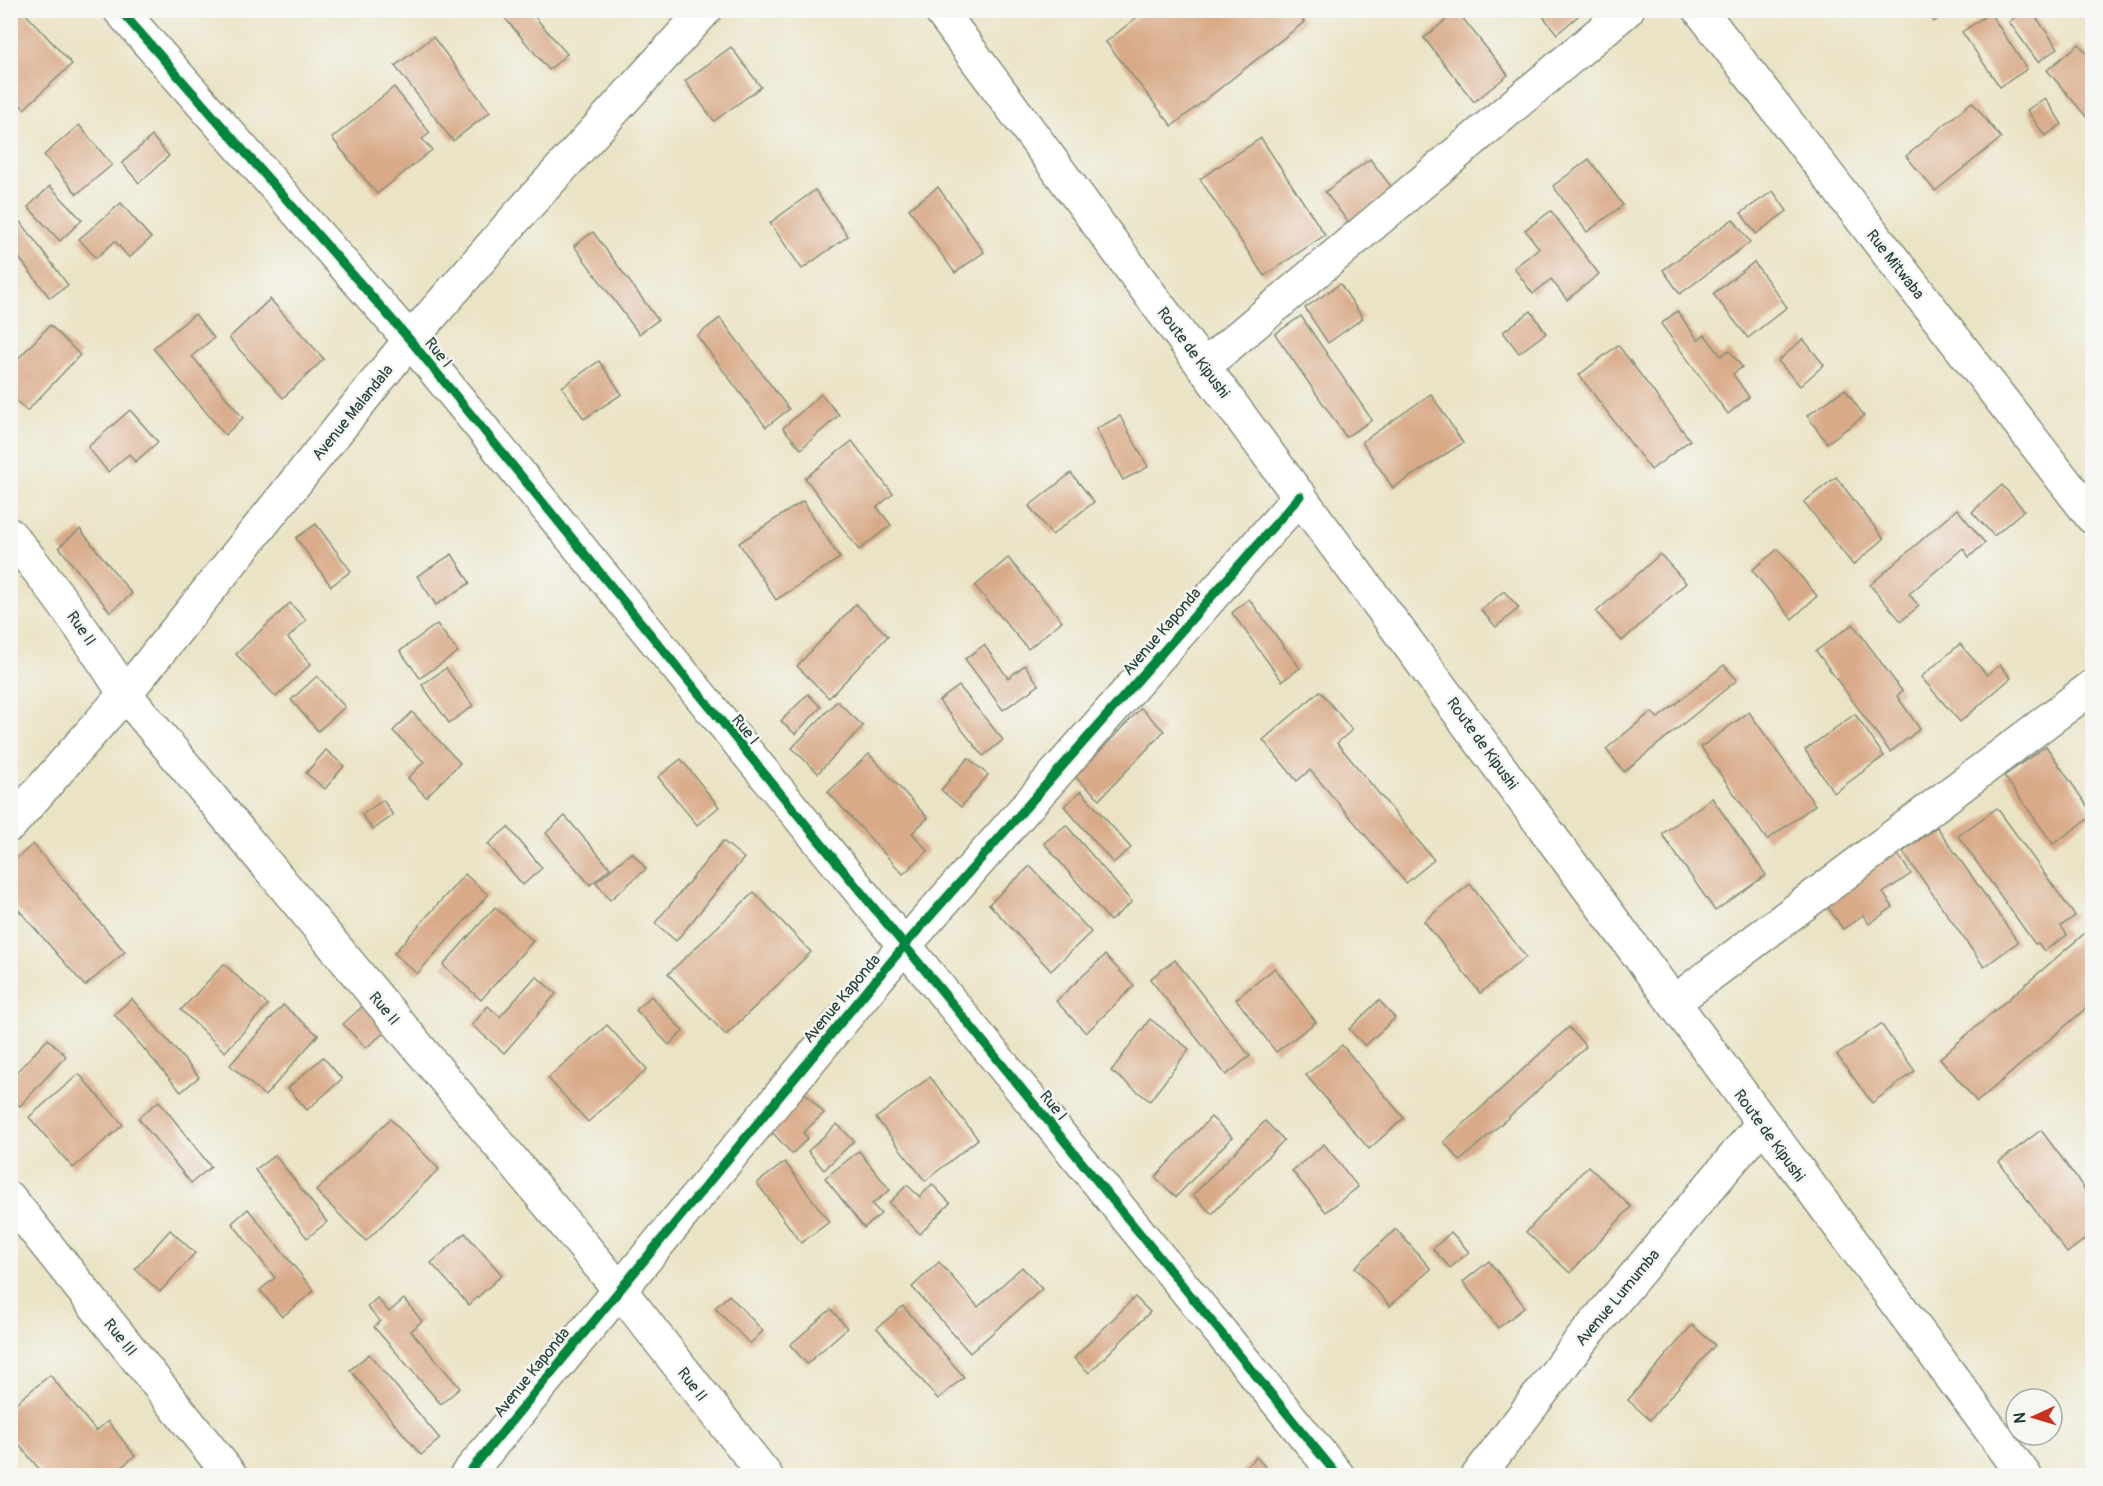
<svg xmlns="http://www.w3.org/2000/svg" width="2103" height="1486" font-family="Pangolin,sans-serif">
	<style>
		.building { fill: #d9aa88 }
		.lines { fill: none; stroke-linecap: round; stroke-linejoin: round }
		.minor-casing { stroke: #85907c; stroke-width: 36 }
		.highway-casing { stroke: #85907c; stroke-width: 36 }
		.minor { stroke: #fff; stroke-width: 33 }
		.highway { stroke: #fff; stroke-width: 33 }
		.cycleway-casing { stroke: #f6f6f2; stroke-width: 13 }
		.cycleway { stroke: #00873e; stroke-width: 9 }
		.labels { text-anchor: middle; stroke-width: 5; stroke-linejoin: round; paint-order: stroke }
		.street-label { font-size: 16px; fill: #1f3d34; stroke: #f6f6f2 }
	</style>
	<rect width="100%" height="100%" fill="#f6f6f2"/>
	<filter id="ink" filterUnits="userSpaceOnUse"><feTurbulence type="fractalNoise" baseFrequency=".0167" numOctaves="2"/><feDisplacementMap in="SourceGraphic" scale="12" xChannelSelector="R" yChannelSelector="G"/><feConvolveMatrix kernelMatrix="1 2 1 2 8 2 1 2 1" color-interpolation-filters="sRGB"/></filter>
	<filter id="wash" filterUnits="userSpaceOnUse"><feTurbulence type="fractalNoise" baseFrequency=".008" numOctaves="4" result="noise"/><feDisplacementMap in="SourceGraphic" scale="24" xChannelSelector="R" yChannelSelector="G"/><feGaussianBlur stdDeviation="1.35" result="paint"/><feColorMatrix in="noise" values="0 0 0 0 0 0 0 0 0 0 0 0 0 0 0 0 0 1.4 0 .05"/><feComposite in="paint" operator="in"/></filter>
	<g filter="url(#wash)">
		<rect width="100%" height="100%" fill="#ebe3c5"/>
		<g id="blocks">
			<g class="building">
				<path d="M 10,10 L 22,10 L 72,64 L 24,109 L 10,93 Z"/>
				<path d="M 498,10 L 529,10 L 567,54 L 549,70 Z"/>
				<path d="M 1146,10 L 1296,10 L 1304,22 L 1172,126 L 1106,42 Z"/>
				<path d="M 1538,10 L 1585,10 L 1557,34 Z"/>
				<path d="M 1926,10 L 1950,10 L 1934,22 Z"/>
				<path d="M 2025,10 L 2031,10 L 2058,48 L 2038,62 L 2009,22 Z"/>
				<path d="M 1457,11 L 1508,75 L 1474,102 L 1424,38 Z"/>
				<path d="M 1990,13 L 2027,69 L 2000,87 L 1962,32 Z"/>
				<path d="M 433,37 L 490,112 L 453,141 L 395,66 Z"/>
				<path d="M 2079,44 L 2092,60 L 2092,117 L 2089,120 L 2047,70 Z"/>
				<path d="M 731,47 L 761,87 L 714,121 L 685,81 Z"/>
				<path d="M 394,87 L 430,133 L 422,139 L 432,150 L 377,194 L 332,138 Z"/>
				<path d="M 2045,98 L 2062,124 L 2045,136 L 2027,110 Z"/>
				<path d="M 1972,102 L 2001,138 L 1935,191 L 1906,156 Z"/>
				<path d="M 79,125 L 112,165 L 77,194 L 44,155 Z"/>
				<path d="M 152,136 L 169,156 L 139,183 L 122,163 Z"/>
				<path d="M 1261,138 L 1325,235 L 1264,276 L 1200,179 Z"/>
				<path d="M 1370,159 L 1393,189 L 1349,223 L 1325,192 Z"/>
				<path d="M 1589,159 L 1623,205 L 1587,232 L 1553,186 Z"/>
				<path d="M 50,186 L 82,220 L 60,241 L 28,207 Z"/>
				<path d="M 938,187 L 984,252 L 955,273 L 909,209 Z"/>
				<path d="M 815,190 L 848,236 L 802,269 L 770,223 Z"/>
				<path d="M 1773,191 L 1787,211 L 1756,234 L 1741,213 Z"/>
				<path d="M 121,203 L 151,238 L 129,258 L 115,241 L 96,258 L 79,239 Z"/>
				<path d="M 1551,211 L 1599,274 L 1567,300 L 1551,279 L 1533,294 L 1514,268 L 1539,248 L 1525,230 Z"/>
				<path d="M 1733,219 L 1750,242 L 1680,294 L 1663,270 Z"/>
				<path d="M 21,222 L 68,285 L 50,298 L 10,246 L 10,231 Z"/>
				<path d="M 593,232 L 658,320 L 639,334 L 574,246 Z"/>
				<path d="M 1754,262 L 1787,307 L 1748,338 L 1713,294 Z"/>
				<path d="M 1340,284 L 1363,318 L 1328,343 L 1305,308 Z"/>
				<path d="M 270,299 L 324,359 L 283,398 L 229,338 Z"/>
				<path d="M 1531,311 L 1546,333 L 1519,353 L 1503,332 Z"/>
				<path d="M 1677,311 L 1698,340 L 1705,335 L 1721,356 L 1729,350 L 1742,367 L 1733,374 L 1749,397 L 1728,414 L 1661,324 Z"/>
				<path d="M 195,314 L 214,338 L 192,356 L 243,418 L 225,435 L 153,348 Z"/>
				<path d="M 1301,316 L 1372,420 L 1346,437 L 1275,334 Z"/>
				<path d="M 720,318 L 789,409 L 766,427 L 697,336 Z"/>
				<path d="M 50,325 L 80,355 L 27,411 L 10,395 L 10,367 Z"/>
				<path d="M 1803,339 L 1824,365 L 1800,386 L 1778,361 Z"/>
				<path d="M 1618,345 L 1690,440 L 1651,470 L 1579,375 Z"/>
				<path d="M 599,361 L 622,394 L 584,419 L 562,387 Z"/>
				<path d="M 1845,389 L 1864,416 L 1827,443 L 1807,416 Z"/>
				<path d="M 821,394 L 839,415 L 801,449 L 783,428 Z"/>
				<path d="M 1431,394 L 1463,443 L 1393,488 L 1362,442 Z"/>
				<path d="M 130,410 L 158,442 L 135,462 L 129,454 L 108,472 L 88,447 Z"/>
				<path d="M 1120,416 L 1148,467 L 1123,480 L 1096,429 Z"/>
				<path d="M 852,441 L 893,494 L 877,507 L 891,525 L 859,550 L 805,478 Z"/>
				<path d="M 1071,473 L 1094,502 L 1052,535 L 1029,506 Z"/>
				<path d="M 1836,477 L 1884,539 L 1853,565 L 1804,502 Z"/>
				<path d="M 2002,485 L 2024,510 L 1994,536 L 1972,512 Z"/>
				<path d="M 803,501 L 840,558 L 776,600 L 739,543 Z"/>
				<path d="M 1957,509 L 1985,543 L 1969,557 L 1963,548 L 1909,594 L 1919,606 L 1901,621 L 1870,585 Z"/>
				<path d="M 316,524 L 351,571 L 331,586 L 296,538 Z"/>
				<path d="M 80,529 L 132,594 L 110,612 L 59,547 Z"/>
				<path d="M 1778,549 L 1817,596 L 1792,619 L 1752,570 Z"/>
				<path d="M 452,554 L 470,583 L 436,605 L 417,576 Z"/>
				<path d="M 1660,554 L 1686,583 L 1622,641 L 1596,612 Z"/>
				<path d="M 1008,558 L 1062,621 L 1028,649 L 975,586 Z"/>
				<path d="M 1504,591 L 1519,608 L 1496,627 L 1481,610 Z"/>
				<path d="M 1249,599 L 1300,668 L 1282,681 L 1232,613 Z"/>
				<path d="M 290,603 L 306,620 L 288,638 L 311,664 L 276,697 L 236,654 Z"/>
				<path d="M 856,604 L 888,636 L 829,698 L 797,666 Z"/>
				<path d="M 437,624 L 458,652 L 420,678 L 400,651 Z"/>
				<path d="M 1853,624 L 1902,691 L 1897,696 L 1920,729 L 1890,752 L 1816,651 Z"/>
				<path d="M 1960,644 L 1987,675 L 2000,665 L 2011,678 L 1960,722 L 1921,677 Z"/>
				<path d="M 984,645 L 1008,678 L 1025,665 L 1039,685 L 1003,710 L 965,659 Z"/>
				<path d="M 1724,665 L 1737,680 L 1624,772 L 1606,749 L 1651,712 L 1658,718 Z"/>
				<path d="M 446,668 L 473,706 L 449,723 L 422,685 Z"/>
				<path d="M 317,676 L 345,707 L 318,731 L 291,700 Z"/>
				<path d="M 959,686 L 1003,740 L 983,756 L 939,701 Z"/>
				<path d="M 1320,691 L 1352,730 L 1337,743 L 1434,860 L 1406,883 L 1310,770 L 1297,781 L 1263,740 Z"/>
				<path d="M 808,694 L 821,707 L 795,734 L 781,721 Z"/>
				<path d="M 837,701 L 863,726 L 818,773 L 792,748 Z"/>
				<path d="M 1141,708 L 1164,731 L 1100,799 L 1075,777 Z"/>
				<path d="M 412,712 L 460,763 L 426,797 L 408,778 L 424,762 L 393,731 Z"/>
				<path d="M 1749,712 L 1815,805 L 1767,840 L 1701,747 Z"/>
				<path d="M 1855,714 L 1884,756 L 1834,793 L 1805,750 Z"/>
				<path d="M 2046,746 L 2092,813 L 2092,816 L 2053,844 L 2004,776 Z"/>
				<path d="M 326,750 L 344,766 L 325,789 L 306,773 Z"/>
				<path d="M 869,754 L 928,818 L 912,833 L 928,851 L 903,874 L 828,792 Z"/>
				<path d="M 968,758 L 988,775 L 961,807 L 941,790 Z"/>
				<path d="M 681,759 L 719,807 L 697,825 L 658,777 Z"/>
				<path d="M 1081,791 L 1131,848 L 1113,863 L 1064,806 Z"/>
				<path d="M 1712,798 L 1766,875 L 1715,911 L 1662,834 Z"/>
				<path d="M 383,800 L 393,815 L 373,830 L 362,815 Z"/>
				<path d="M 1997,808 L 2075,916 L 2061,926 L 2067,935 L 2044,951 L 2038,943 L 2035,944 L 1958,836 Z"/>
				<path d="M 565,816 L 610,868 L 590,885 L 546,833 Z"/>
				<path d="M 1066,825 L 1132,902 L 1110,921 L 1044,843 Z"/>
				<path d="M 508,827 L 542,868 L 523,885 L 488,844 Z"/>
				<path d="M 1937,827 L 2018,942 L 1984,967 L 1903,852 Z"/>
				<path d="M 723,841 L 744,858 L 676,941 L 655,923 Z"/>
				<path d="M 33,844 L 125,952 L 85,986 L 10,900 L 10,864 Z"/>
				<path d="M 1892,846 L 1911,874 L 1883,893 L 1893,907 L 1869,924 L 1863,915 L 1843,929 L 1820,896 Z"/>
				<path d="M 632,852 L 646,869 L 610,900 L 596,882 Z"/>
				<path d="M 1030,866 L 1091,932 L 1051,971 L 989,904 Z"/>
				<path d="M 465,874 L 488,895 L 417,974 L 394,953 Z"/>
				<path d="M 1470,884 L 1526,957 L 1480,993 L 1424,921 Z"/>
				<path d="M 754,892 L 811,952 L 726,1035 L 668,974 Z"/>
				<path d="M 495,907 L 533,941 L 481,1000 L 443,965 Z"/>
				<path d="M 2092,927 L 2092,1003 L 1977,1102 L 1940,1058 Z"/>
				<path d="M 1105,955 L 1134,986 L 1086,1033 L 1056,1001 Z"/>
				<path d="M 1175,960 L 1250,1056 L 1226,1075 L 1150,979 Z"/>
				<path d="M 224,964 L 268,1005 L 225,1052 L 181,1010 Z"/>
				<path d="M 1275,968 L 1316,1022 L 1276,1052 L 1236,999 Z"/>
				<path d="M 536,976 L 556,994 L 504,1053 L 472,1025 L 488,1006 L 500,1017 Z"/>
				<path d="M 651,996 L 683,1031 L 669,1045 L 636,1010 Z"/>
				<path d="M 132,999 L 199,1077 L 181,1092 L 114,1014 Z"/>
				<path d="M 371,999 L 393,1025 L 366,1048 L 343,1024 Z"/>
				<path d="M 1379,1000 L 1395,1018 L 1365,1046 L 1349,1029 Z"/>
				<path d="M 283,1005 L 318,1035 L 265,1096 L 230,1065 Z"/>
				<path d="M 1150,1019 L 1189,1049 L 1150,1101 L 1111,1071 Z"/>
				<path d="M 1881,1024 L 1915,1071 L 1872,1103 L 1837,1055 Z"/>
				<path d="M 607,1025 L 647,1069 L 588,1122 L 548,1078 Z"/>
				<path d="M 1569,1027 L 1586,1047 L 1460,1161 L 1444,1142 Z"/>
				<path d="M 48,1039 L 66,1056 L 20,1106 L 10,1097 L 10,1079 Z"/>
				<path d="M 1342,1045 L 1404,1118 L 1369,1149 L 1306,1075 Z"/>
				<path d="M 323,1057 L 342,1079 L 307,1110 L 288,1088 Z"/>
				<path d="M 79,1074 L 123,1125 L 73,1168 L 29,1117 Z"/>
				<path d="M 930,1077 L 978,1139 L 925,1181 L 876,1118 Z"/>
				<path d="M 802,1090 L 824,1113 L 803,1133 L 808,1138 L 792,1154 L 773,1133 L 755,1150 Z"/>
				<path d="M 159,1101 L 211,1167 L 191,1183 L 138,1118 Z"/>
				<path d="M 1211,1117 L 1232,1137 L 1176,1197 L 1155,1177 Z"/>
				<path d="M 390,1119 L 439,1169 L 366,1241 L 316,1191 Z"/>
				<path d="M 1265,1121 L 1284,1140 L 1212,1214 L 1193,1195 Z"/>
				<path d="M 837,1124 L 854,1141 L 824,1170 L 808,1151 Z"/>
				<path d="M 2041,1130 L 2092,1199 L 2092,1234 L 2067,1253 L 1999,1162 Z"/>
				<path d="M 1324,1144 L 1358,1187 L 1326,1212 L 1292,1171 Z"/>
				<path d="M 859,1151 L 890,1190 L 872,1204 L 881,1214 L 864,1228 L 825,1178 Z"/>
				<path d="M 275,1155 L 327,1222 L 307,1238 L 255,1170 Z"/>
				<path d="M 785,1162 L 829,1222 L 801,1243 L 757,1183 Z"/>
				<path d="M 1588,1166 L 1631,1207 L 1570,1273 L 1526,1232 Z"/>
				<path d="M 932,1184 L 950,1203 L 920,1234 L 889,1203 L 907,1185 L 920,1197 Z"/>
				<path d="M 248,1209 L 314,1291 L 282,1317 L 260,1290 L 275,1278 L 232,1223 Z"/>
				<path d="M 1396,1229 L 1431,1269 L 1390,1306 L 1355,1267 Z"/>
				<path d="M 170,1230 L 195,1253 L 160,1292 L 135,1269 Z"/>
				<path d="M 1451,1232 L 1469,1252 L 1450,1268 L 1433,1249 Z"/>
				<path d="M 465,1233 L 502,1275 L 469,1305 L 431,1263 Z"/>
				<path d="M 1489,1261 L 1525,1307 L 1498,1328 L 1463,1282 Z"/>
				<path d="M 939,1262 L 978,1307 L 1022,1267 L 1042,1289 L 970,1353 L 912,1287 Z"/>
				<path d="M 729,1295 L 763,1331 L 750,1344 L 715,1308 Z"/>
				<path d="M 1135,1297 L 1150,1312 L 1089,1373 L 1074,1358 Z"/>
				<path d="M 377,1298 L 389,1312 L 404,1299 L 422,1321 L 411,1331 L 460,1388 L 441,1404 L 374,1327 L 380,1321 L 367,1307 Z"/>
				<path d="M 903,1306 L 964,1377 L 938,1399 L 877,1328 Z"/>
				<path d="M 831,1309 L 847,1328 L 807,1364 L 790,1345 Z"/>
				<path d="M 1692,1325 L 1715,1345 L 1650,1420 L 1628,1400 Z"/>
				<path d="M 369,1354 L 440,1439 L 421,1455 L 350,1370 Z"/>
				<path d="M 50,1375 L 96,1431 L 108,1421 L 135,1456 L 111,1476 L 45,1476 L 10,1434 L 10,1408 Z"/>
				<path d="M 1256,1457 L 1274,1476 L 1238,1476 Z"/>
			</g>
		</g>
	</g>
	<g filter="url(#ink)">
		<use href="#blocks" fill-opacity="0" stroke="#85907c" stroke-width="1.5"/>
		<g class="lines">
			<defs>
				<g id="minor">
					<path d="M 120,10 L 410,340 L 1338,1476"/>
					<path d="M 1700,10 L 2092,517"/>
					<path d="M 1204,366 L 1627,10"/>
					<path d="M 10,535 C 53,586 90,639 125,694 L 619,1289 L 766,1476"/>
					<path d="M 10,825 L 125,694 L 410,340 L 516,218 L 705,10"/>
					<path d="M 1674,1002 L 2092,687"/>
					<path d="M 10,1199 L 231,1476"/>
					<path d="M 466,1476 L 904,946 L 1300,496"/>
					<path d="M 1478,1476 L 1579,1343 L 1762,1124"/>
				</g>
				<path id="highway" d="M 940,10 C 1303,498 1661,989 2025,1476"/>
			</defs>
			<use href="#minor" class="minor-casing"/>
			<use href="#highway" class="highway-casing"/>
			<use href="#minor" class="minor"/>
			<use href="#highway" class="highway"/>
			<defs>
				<g id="cycleway">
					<path d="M 120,10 L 410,340 L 1338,1476"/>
					<path d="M 466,1476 L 904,946 L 1300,496"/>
				</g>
			</defs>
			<use href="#cycleway" class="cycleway-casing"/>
			<use href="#cycleway" class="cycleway"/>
		</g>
	</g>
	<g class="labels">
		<g class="street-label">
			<text transform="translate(1896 264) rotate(52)" y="6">Rue Mitwaba</text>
			<text transform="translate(439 352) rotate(51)" y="6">Rue I</text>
			<text transform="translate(1194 352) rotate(53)" y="6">Route de Kipushi</text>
			<text transform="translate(352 412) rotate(-51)" y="6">Avenue Malandala</text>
			<text transform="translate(82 628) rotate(55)" y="6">Rue II</text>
			<text transform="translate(1161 631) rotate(-49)" y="6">Avenue Kaponda</text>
			<text transform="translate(746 729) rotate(51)" y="6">Rue I</text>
			<text transform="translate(1483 743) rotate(54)" y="6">Route de Kipushi</text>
			<text transform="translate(841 998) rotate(-50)" y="6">Avenue Kaponda</text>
			<text transform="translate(385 1008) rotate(50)" y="6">Rue II</text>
			<text transform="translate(1054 1105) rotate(51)" y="6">Rue I</text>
			<text transform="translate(1770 1135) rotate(54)" y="6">Route de Kipushi</text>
			<text transform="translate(1617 1297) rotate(-50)" y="6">Avenue Lumumba</text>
			<text transform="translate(121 1337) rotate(51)" y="6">Rue III</text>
			<text transform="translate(531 1372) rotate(-51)" y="6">Avenue Kaponda</text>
			<text transform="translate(693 1384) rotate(52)" y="6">Rue II</text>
		</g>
	</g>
	<rect width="2103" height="1486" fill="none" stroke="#f6f6f2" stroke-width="36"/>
	<g transform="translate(2034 1417) rotate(266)"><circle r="28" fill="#f6f6f2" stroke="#a0aca6" stroke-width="1.5"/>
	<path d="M0-4.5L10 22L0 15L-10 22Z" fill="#c8321e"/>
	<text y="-9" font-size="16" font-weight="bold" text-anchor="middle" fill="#1f3d34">N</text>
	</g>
</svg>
